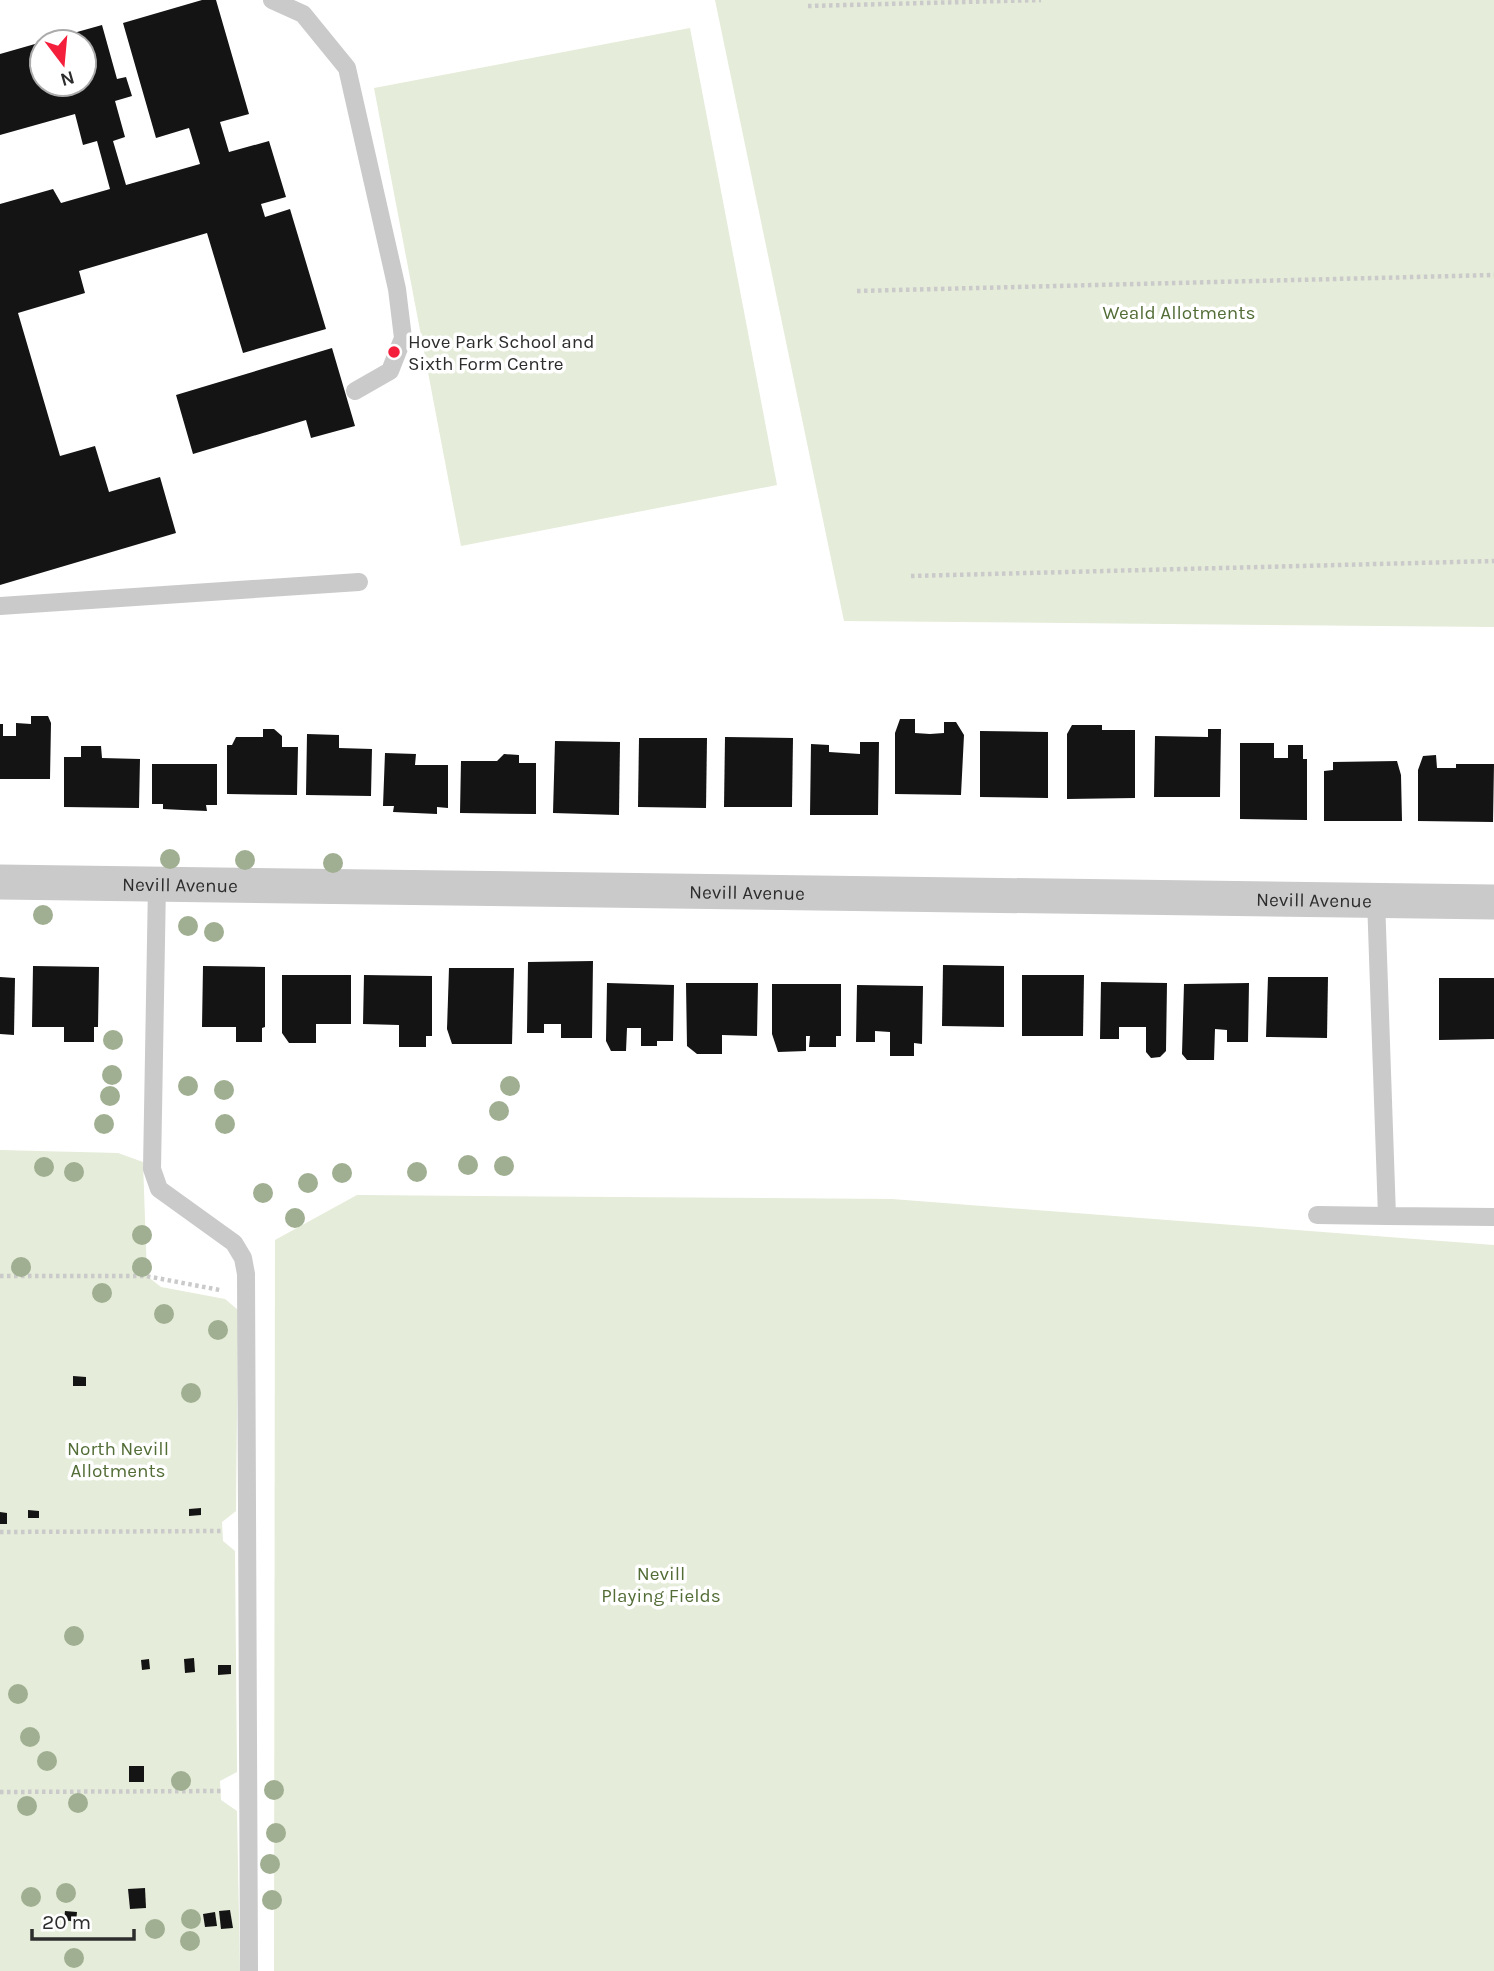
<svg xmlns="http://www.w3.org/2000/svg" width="1494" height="1971" font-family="Karla,sans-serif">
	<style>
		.green { fill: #e5ecd9 }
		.building { fill: #141414 }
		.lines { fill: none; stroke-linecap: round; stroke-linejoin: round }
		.path { stroke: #cacaca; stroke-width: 4.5; stroke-dasharray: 3.5 3.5; stroke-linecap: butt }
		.lane { stroke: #cacaca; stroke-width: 18 }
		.street { stroke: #cacaca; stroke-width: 35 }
		.tree { fill: #a0af91 }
		.poi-dot { fill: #f41f3b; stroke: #fff; stroke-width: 2.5 }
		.labels { text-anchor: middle; stroke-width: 7; stroke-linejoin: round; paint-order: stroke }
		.park-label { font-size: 19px; fill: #536d37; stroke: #fff }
		.poi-label { font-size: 19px; fill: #2d2d2d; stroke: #fff; text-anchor: start }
		.street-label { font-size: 19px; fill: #2d2d2d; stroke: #fff }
	</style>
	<rect width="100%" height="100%" fill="#fff"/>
	<g class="green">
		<path d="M 715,0 L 1494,0 L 1494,627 L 844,621 Z"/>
		<path d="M 690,28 L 777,485 L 461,546 L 374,88 Z"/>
		<path d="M 0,1150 L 118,1153 L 143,1162 L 147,1276 L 161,1287 L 225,1299 L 238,1310 L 236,1511 L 222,1522 L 223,1541 L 235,1551 L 237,1772 L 220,1781 L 221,1800 L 237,1811 L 240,1971 L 0,1971 Z"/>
		<path d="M 357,1195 L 892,1199 L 1494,1245 L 1494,1971 L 274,1971 L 275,1240 Z"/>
	</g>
	<g class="building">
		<path d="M 202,0 L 216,0 L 249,114 L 220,122 L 229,152 L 269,141 L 286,197 L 261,204 L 265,217 L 290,209 L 326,329 L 243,353 L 207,233 L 79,271 L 85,293 L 18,313 L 60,456 L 95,446 L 109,492 L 160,477 L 176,533 L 0,585 L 0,204 L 53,189 L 61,203 L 110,189 L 97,141 L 83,145 L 75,114 L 0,135 L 0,54 L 42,42 L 42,84 L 84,84 L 84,42 L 45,41 L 102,25 L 117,79 L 126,77 L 132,96 L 115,101 L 125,137 L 113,141 L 126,185 L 200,164 L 189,128 L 156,138 L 123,23 Z"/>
		<path d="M 332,348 L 355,426 L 311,438 L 306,420 L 193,454 L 176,395 Z"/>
		<path d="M 31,716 L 48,716 L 51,723 L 50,779 L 0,779 L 0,724 L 3,724 L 3,736 L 16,736 L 16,723 L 31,724 Z"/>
		<path d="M 900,719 L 915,719 L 915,733 L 930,734 L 944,733 L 944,722 L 956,722 L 964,735 L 961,795 L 895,794 L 895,733 Z"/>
		<path d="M 1072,725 L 1102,725 L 1102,730 L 1135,730 L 1135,798 L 1067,799 L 1067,734 Z"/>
		<path d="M 263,729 L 274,729 L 282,736 L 282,747 L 298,747 L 297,795 L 227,794 L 227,745 L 232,745 L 236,737 L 263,737 Z"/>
		<path d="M 1208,729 L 1221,729 L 1220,797 L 1154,797 L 1155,736 L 1208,737 Z"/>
		<path d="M 980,731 L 1048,732 L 1048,798 L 980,797 Z"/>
		<path d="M 307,734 L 339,735 L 339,748 L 372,749 L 371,796 L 306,795 Z"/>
		<path d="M 725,737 L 793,738 L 792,807 L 724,807 Z"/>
		<path d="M 639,738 L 707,738 L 706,808 L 638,807 Z"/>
		<path d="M 555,741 L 620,742 L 619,815 L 553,813 Z"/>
		<path d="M 860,742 L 879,742 L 878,815 L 810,815 L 811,744 L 829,745 L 829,752 L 860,754 Z"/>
		<path d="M 1240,743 L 1274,743 L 1274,758 L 1288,758 L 1288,745 L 1303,745 L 1303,759 L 1307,759 L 1307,820 L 1240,819 Z"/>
		<path d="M 81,746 L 101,746 L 102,758 L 140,759 L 139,808 L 64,807 L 64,757 L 81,757 Z"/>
		<path d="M 385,753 L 416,754 L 415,765 L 448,765 L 448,808 L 437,807 L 437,814 L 393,812 L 394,806 L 383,806 Z"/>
		<path d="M 504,754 L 519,755 L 519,763 L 536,763 L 536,814 L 460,813 L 461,761 L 497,761 Z"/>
		<path d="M 1436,755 L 1437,768 L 1456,768 L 1456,764 L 1494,764 L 1493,822 L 1418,821 L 1418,770 L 1423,756 Z"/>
		<path d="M 1397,761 L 1401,775 L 1402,821 L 1324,821 L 1324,771 L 1333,770 L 1333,762 Z"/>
		<path d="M 152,764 L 217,764 L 217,805 L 206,805 L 207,811 L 183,810 L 163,809 L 163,804 L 152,804 Z"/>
		<path d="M 593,961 L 592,1038 L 561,1038 L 561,1024 L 544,1024 L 544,1033 L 527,1033 L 528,962 Z"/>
		<path d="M 943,965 L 1004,966 L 1004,1027 L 942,1026 Z"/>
		<path d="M 33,966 L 99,967 L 98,1027 L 94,1027 L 94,1042 L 64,1042 L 64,1027 L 32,1027 Z"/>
		<path d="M 203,966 L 265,967 L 265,1027 L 262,1028 L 262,1042 L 236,1042 L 236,1027 L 202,1027 Z"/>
		<path d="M 449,968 L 514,968 L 512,1044 L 452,1044 L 447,1029 Z"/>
		<path d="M 282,975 L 351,975 L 351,1024 L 316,1024 L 316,1043 L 289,1043 L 282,1033 Z"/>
		<path d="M 364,975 L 432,976 L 432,1036 L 426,1036 L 426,1047 L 399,1047 L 399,1025 L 363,1024 Z"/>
		<path d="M 1022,975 L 1084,975 L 1083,1036 L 1022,1036 Z"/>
		<path d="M 0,977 L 15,978 L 14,1035 L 0,1034 Z"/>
		<path d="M 1268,977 L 1328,977 L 1327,1038 L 1266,1037 Z"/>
		<path d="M 1439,978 L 1494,978 L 1494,1039 L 1439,1040 Z"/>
		<path d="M 1101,982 L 1167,983 L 1166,1051 L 1160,1057 L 1151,1058 L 1146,1052 L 1146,1027 L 1119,1027 L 1119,1039 L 1100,1039 Z"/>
		<path d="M 607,983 L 674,985 L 673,1041 L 657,1041 L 657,1046 L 641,1046 L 641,1028 L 627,1028 L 626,1051 L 611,1051 L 606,1041 Z"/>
		<path d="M 686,983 L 758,983 L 757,1036 L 722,1035 L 722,1054 L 697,1054 L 687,1046 Z"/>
		<path d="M 1249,983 L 1248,1042 L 1227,1042 L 1227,1030 L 1215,1029 L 1214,1060 L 1187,1060 L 1182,1054 L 1184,984 Z"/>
		<path d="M 772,984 L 841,984 L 841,1036 L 836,1036 L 836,1047 L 809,1047 L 810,1036 L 806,1036 L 806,1051 L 778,1052 L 772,1034 Z"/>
		<path d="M 857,985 L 923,986 L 922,1044 L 914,1043 L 914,1056 L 890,1056 L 890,1032 L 875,1031 L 875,1042 L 856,1042 Z"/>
		<path d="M 73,1376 L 86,1377 L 86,1386 L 73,1386 Z"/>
		<path d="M 201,1508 L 201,1515 L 189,1516 L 189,1509 Z"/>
		<path d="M 28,1510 L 39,1511 L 39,1518 L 28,1518 Z"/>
		<path d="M 0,1512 L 7,1513 L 7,1524 L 0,1524 Z"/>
		<path d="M 194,1658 L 195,1672 L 185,1673 L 184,1659 Z"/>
		<path d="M 149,1659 L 150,1669 L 142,1670 L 141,1660 Z"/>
		<path d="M 218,1665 L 231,1665 L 231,1674 L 218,1675 Z"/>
		<rect x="129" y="1766" width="15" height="16"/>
		<path d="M 145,1888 L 146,1908 L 130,1909 L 128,1889 Z"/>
		<path d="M 230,1910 L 233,1928 L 221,1929 L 219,1911 Z"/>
		<path d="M 65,1911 L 77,1912 L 76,1922 L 64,1920 Z"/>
		<path d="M 215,1912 L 217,1926 L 205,1927 L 203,1914 Z"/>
	</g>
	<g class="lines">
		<g class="path">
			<path d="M 808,6 L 1041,0"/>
			<path d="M 857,291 L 1494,275"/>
			<path d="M 911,576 L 1494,561"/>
			<path d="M 0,1276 L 146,1276 L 220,1290"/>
			<path d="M 0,1532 L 223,1531"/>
			<path d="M 0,1792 L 223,1791"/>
		</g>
		<g class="lane">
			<path d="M 272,0 L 303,14 L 347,68 L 397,289 L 403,338 L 390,371 L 355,391"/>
			<path d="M 0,606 L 359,582"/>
			<path d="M 157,884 L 152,1169 L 159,1189 L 234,1243 L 243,1258 L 246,1274 L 249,1971"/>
			<path d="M 1376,899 L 1387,1216 L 1494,1217"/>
			<path d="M 1317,1215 L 1387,1216"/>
		</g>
		<path class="street" id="s1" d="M 0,882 L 1494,902"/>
	</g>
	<g class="tree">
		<circle cx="170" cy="859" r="10"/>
		<circle cx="245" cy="860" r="10"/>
		<circle cx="333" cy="863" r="10"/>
		<circle cx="43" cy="915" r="10"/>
		<circle cx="188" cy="926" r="10"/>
		<circle cx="214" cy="932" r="10"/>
		<circle cx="113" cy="1040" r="10"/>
		<circle cx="112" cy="1075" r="10"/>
		<circle cx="188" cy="1086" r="10"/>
		<circle cx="510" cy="1086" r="10"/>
		<circle cx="224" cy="1090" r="10"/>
		<circle cx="110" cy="1096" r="10"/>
		<circle cx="499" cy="1111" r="10"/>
		<circle cx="104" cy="1124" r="10"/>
		<circle cx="225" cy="1124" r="10"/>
		<circle cx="468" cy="1165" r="10"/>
		<circle cx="504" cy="1166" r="10"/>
		<circle cx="44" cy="1167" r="10"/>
		<circle cx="74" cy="1172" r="10"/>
		<circle cx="417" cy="1172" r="10"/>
		<circle cx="342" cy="1173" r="10"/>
		<circle cx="308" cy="1183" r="10"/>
		<circle cx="263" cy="1193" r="10"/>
		<circle cx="295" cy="1218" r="10"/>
		<circle cx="142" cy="1235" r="10"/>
		<circle cx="21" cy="1267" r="10"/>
		<circle cx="142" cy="1267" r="10"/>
		<circle cx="102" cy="1293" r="10"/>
		<circle cx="164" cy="1314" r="10"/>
		<circle cx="218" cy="1330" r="10"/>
		<circle cx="191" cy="1393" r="10"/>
		<circle cx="74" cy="1636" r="10"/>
		<circle cx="18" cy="1694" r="10"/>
		<circle cx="30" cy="1737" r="10"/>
		<circle cx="47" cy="1761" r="10"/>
		<circle cx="181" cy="1781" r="10"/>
		<circle cx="274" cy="1790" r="10"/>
		<circle cx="78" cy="1803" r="10"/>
		<circle cx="27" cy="1806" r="10"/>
		<circle cx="276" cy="1833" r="10"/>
		<circle cx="270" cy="1864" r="10"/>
		<circle cx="66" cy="1893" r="10"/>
		<circle cx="31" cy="1897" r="10"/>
		<circle cx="272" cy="1900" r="10"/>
		<circle cx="191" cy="1919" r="10"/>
		<circle cx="155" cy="1929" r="10"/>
		<circle cx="190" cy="1941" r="10"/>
		<circle cx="74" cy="1958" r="10"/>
	</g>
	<circle class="poi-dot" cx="394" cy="352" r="7"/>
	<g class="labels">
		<g class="park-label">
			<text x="1179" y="319">Weald Allotments</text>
			<text x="118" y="1455">North Nevill<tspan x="118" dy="22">Allotments</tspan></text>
			<text x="661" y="1580">Nevill<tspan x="661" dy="22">Playing Fields</tspan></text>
		</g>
		<g class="poi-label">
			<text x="408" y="348">Hove Park School and<tspan x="408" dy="22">Sixth Form Centre</tspan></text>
		</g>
		<g class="street-label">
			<text dy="7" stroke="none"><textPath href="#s1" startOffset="180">Nevill Avenue</textPath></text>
			<text dy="7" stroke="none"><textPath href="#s1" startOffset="747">Nevill Avenue</textPath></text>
			<text dy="7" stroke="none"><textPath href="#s1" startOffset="1314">Nevill Avenue</textPath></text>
		</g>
	</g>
	<g transform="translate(63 63) rotate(164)"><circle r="33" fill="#ffffff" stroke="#ababab" stroke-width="2"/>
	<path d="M0-5L12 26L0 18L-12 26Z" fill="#f41f3b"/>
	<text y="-10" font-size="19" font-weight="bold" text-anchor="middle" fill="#2d2d2d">N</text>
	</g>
	<path d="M32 1929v10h102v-10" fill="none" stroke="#2d2d2d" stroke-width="3.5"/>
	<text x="42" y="1929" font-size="21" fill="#2d2d2d" stroke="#ffffff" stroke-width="5" paint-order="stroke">20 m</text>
</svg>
